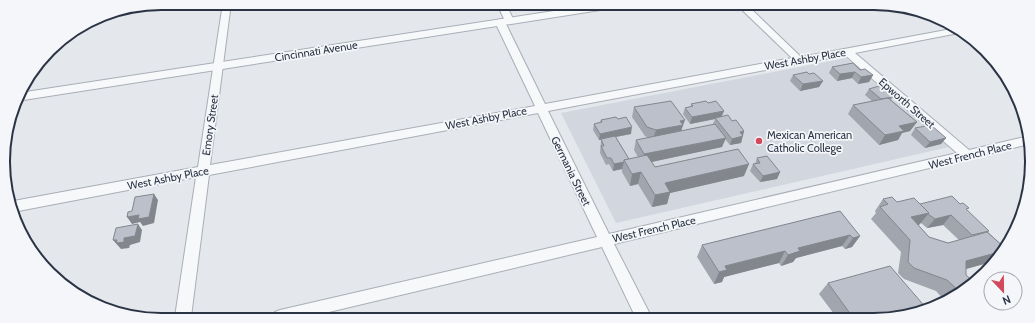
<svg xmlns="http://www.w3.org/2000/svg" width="1035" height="323" font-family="Cabin,sans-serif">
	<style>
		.built { fill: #d2d6de }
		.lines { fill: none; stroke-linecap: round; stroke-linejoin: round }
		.minor-casing { stroke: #a9aeb7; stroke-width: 2 }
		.tertiary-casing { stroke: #a9aeb7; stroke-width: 2 }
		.minor { fill: #f7f8fa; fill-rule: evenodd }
		.tertiary { fill: #f7f8fa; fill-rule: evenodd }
		.wall { fill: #a1a5ae; fill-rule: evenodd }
		.shaded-wall { fill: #83868d }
		.building { fill: #bbc0ca; stroke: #83868d }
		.poi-dot { fill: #d1495b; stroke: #f4f6f9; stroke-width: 1.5 }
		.labels { text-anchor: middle; stroke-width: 3.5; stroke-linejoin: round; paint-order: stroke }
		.street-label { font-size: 11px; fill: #2b3445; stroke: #f4f6f9 }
		.poi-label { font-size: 11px; fill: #2b3445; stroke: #f4f6f9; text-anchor: start }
		.rim { fill: none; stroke: #2b3445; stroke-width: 2 }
	</style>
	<rect width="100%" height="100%" fill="#e4e7ec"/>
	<path class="built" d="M 846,58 L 949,147 L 616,223 L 561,113 Z"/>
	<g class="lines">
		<defs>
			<g id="minor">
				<path d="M 223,3 L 231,3 L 210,165 L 535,106 L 495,22 L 500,19 L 505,22 L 545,104 L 792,58 L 737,5 L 747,5 L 801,57 L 957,28 L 964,32 L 855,53 L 969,150 L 1029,136 L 1029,144 L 614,244 L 652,318 L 636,318 L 602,247 L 308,317 L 273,317 L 275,312 L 280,310 L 597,237 L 538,113 L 209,175 L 191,317 L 175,317 L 196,177 L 13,212 L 8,202 L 198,167 ZM 845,55 L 957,153 L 609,234 L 548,111 Z"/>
				<path d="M 497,4 L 506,4 L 514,21 L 512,23 L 506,23 Z"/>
			</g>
			<path id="tertiary" d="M 593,5 L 619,5 L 613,8 L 17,101 L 19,93 Z"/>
		</defs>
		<use href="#minor" class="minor-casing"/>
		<use href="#tertiary" class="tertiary-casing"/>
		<use href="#minor" class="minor"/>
		<use href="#tertiary" class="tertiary"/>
	</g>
	<g class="wall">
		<path d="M 832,67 L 860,70 L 873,75 L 869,82 L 858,84 L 852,78 L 837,81 L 829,73 Z"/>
		<path d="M 809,74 L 823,81 L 819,87 L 800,91 L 790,81 L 793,75 Z"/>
		<path d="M 869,89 L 893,97 L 891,100 L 917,122 L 910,131 L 902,133 L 898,140 L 879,145 L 848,114 L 853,105 L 872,101 L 865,95 Z"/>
		<path d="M 708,103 L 724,111 L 722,116 L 732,121 L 744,131 L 741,143 L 730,145 L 725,139 L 722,147 L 651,162 L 655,167 L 744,176 L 670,193 L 667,204 L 652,207 L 638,184 L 630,186 L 622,172 L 622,169 L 613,171 L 609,164 L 606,165 L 600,153 L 601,140 L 599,140 L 593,130 L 594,124 L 600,122 L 601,120 L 631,134 L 616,137 L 629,159 L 638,157 L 634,150 L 636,140 L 649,138 L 645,136 L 632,117 L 634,107 L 682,129 L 681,131 L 713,125 L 713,124 L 715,119 L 690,124 L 683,114 L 685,108 L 691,107 L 691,104 Z"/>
		<path d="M 915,128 L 946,138 L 941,144 L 925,148 L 911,135 Z"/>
		<path d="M 757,158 L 780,172 L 777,179 L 760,182 L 750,171 L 753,164 L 755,164 Z"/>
		<path d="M 883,199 L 897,202 L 920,204 L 967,210 L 988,232 L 1005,248 L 988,270 L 986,267 L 991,262 L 966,269 L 966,275 L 974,282 L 946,302 L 936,291 L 904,279 L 898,273 L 901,252 L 871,219 L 876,213 L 875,211 ZM 921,223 L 927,228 L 943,225 L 959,240 L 948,243 L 929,237 L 918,225 Z"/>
		<path d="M 840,211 L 860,236 L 852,247 L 845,249 L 842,246 L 796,258 L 793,262 L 781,266 L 779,263 L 724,277 L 722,282 L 714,284 L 697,257 L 702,245 Z"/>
		<path d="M 828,283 L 894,319 L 837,318 L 819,294 Z"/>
	</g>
	<g class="shaded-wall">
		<path d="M 855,72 L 852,78 L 837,81 L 840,74 Z"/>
		<path d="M 873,75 L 869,82 L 858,84 L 861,77 Z"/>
		<path d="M 823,81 L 819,87 L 800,91 L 803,84 Z"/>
		<path d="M 724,111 L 721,117 L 715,118 L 715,119 L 690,124 L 692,117 Z"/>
		<path d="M 685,120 L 680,134 L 653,139 L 656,130 L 680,121 Z"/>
		<path d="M 917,122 L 910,131 L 902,133 L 898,140 L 879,145 L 885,135 L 899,126 Z"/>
		<path d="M 632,127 L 631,134 L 599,140 L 600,134 Z"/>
		<path d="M 744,131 L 741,143 L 730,145 L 732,139 L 740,132 Z"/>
		<path d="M 726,138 L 722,147 L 642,164 L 644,154 Z"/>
		<path d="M 946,138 L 941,144 L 925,148 L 930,142 Z"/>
		<path d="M 624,162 L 622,169 L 613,171 L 614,164 Z"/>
		<path d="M 749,164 L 744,176 L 670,193 L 667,204 L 652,207 L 655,195 L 665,183 Z"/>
		<path d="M 641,172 L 638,184 L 630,186 L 632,174 Z"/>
		<path d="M 780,172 L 777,179 L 760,182 L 763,176 Z"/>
		<path d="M 154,194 L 158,200 L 154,223 L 143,226 L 140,222 L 132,224 L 127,217 L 139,215 Z"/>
		<path d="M 929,213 L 919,225 L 902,229 L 911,217 Z"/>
		<path d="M 951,215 L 943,225 L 927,228 L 935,219 Z"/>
		<path d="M 138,224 L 142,230 L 140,242 L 130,245 L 129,248 L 121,249 L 113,240 Z"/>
		<path d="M 850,235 L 842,246 L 796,258 L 793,262 L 781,266 L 788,255 L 798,248 Z"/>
		<path d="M 860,236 L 852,247 L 845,249 L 853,238 Z"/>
		<path d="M 785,251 L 779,263 L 724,277 L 722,282 L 714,284 L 719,272 L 725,266 Z"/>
		<path d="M 1003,251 L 996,259 L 995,258 L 991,262 L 955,272 L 966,261 Z"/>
	</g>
	<g class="building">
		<path d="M 853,63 L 860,70 L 865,69 L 873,75 L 861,77 L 855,72 L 840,74 L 832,67 Z"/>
		<path d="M 807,72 L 809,74 L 814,73 L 823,81 L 803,84 L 793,75 Z"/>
		<path d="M 879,86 L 893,97 L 881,99 L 869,89 Z"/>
		<path d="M 888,98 L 917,122 L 899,126 L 904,131 L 885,135 L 853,105 Z"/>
		<path d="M 671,101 L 685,120 L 680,121 L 683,125 L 656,130 L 647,127 L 634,107 Z"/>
		<path d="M 706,101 L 708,103 L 716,101 L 724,111 L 692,117 L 685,108 L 693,106 L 691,104 Z"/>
		<path d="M 728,115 L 732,121 L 736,120 L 744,131 L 740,132 L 743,136 L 732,139 L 715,118 Z"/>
		<path d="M 616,117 L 618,119 L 626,117 L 632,127 L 600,134 L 594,124 L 602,122 L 601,120 Z"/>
		<path d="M 715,124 L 726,138 L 644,154 L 636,140 Z"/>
		<path d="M 931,125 L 946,138 L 930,142 L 915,128 Z"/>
		<path d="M 615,136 L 629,159 L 624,160 L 624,162 L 614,164 L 611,158 L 607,158 L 601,146 L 604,146 L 601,139 Z"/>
		<path d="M 738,149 L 749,164 L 665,183 L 670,192 L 655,195 L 641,172 L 632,174 L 624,160 L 647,155 L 655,167 Z"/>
		<path d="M 767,156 L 780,172 L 763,176 L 753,164 L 760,163 L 757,158 Z"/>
		<path d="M 154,194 L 149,217 L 138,219 L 139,215 L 127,217 L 128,212 L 132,211 L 135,197 Z"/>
		<path d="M 952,196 L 960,204 L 963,203 L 969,208 L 966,209 L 989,231 L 972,235 L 951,215 L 935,219 L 928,214 L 929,213 L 920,204 Z"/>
		<path d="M 892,197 L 897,202 L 914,198 L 929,213 L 911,217 L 929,237 L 948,243 L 987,232 L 1005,248 L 1003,251 L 966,261 L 966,275 L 974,282 L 960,292 L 947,280 L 914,268 L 908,262 L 910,240 L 880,207 L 888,204 L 883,199 Z"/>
		<path d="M 840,211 L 860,236 L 853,238 L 850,235 L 798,248 L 800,251 L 788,255 L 785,251 L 725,266 L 727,270 L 719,272 L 702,245 Z"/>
		<path d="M 138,224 L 135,236 L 124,238 L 124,242 L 116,243 L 117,240 L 113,240 L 116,228 Z"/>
		<path d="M 890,266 L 927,309 L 894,319 L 854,319 L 828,283 Z"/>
	</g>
	<circle class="poi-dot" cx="759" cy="141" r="4"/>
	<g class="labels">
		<g class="street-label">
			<text transform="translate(316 51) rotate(-9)" y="4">Cincinnati Avenue</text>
			<text transform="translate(805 59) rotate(-10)" y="4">West Ashby Place</text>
			<text transform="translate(907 103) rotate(41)" y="4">Epworth Street</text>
			<text transform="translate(486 118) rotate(-11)" y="4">West Ashby Place</text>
			<text transform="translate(210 125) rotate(-82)" y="4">Emory Street</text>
			<text transform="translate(970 155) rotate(-14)" y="4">West French Place</text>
			<text transform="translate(571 171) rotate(64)" y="4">Germania Street</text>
			<text transform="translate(168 178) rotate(-11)" y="4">West Ashby Place</text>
			<text transform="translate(654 229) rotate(-13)" y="4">West French Place</text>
		</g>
		<g class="poi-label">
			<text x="767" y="139">Mexican American<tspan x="767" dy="13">Catholic College</tspan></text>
		</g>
	</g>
	<path d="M0 0H1035V323H0ZM161 10H874A151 151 0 0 1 1025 161V162A151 151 0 0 1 874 313H161A151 151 0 0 1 10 162V161A151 151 0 0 1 161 10Z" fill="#f4f6f9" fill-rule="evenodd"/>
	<path class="rim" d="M161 10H874A151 151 0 0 1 1025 161V162A151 151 0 0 1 874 313H161A151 151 0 0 1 10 162V161A151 151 0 0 1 161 10Z"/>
	<g transform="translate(1003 291) rotate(158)"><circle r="19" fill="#f4f6f9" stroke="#a4a8b1"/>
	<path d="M0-3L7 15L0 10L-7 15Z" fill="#d1495b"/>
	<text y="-6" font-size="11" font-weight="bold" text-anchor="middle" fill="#2b3445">N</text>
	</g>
</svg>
